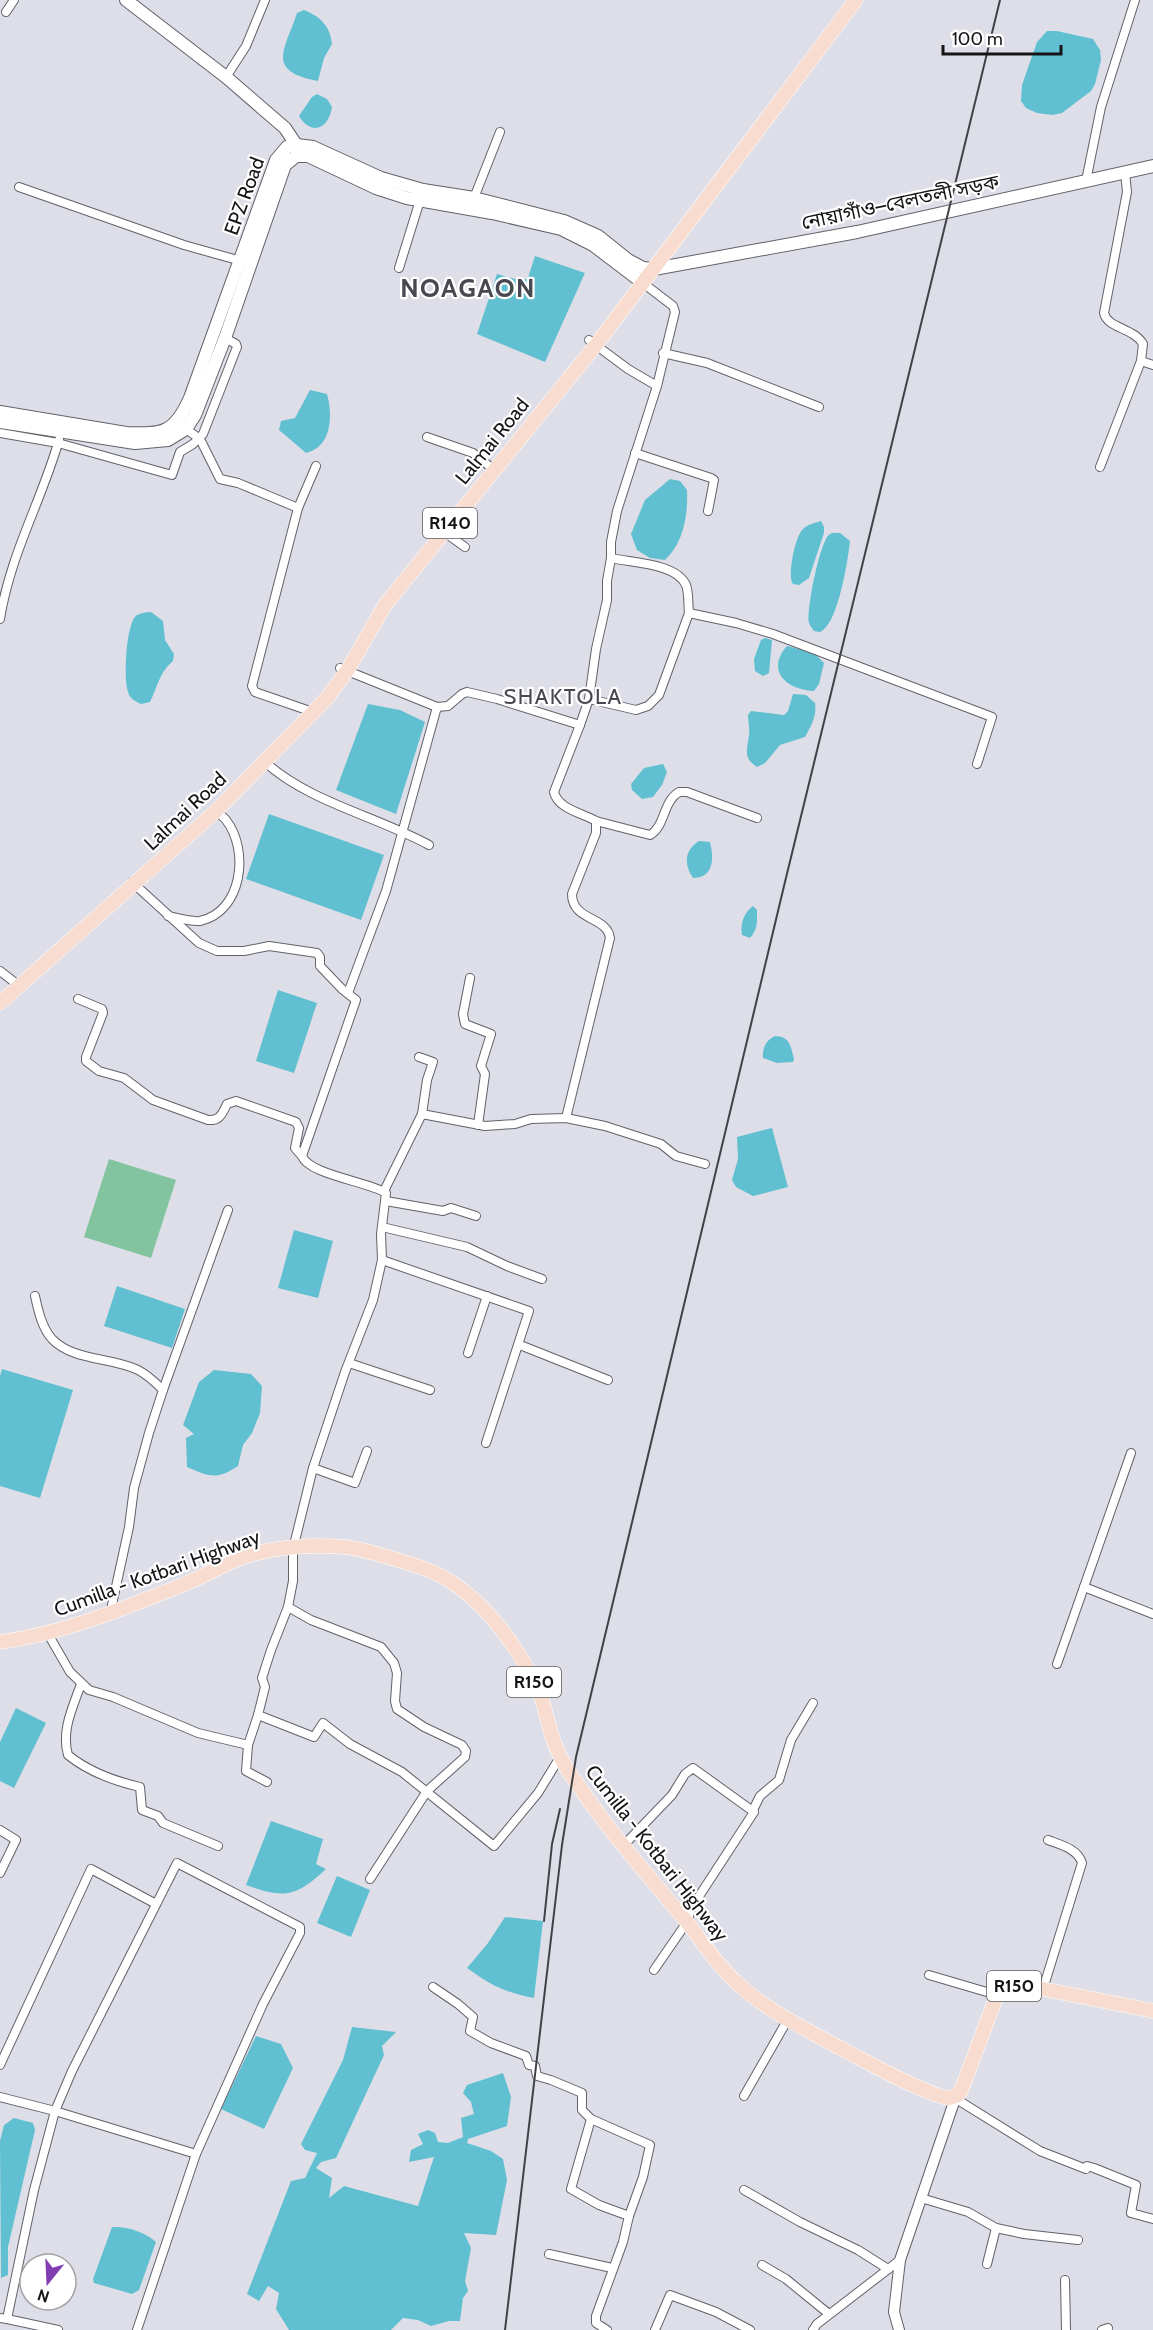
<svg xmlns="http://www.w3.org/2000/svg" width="1153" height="2330" font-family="Cabin,'Noto Sans Bengali',sans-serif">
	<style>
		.green { fill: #82c4a0 }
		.water { fill: #60c0d1 }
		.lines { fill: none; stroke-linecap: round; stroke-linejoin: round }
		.minor-casing { stroke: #61626a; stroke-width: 10 }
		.tertiary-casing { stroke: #61626a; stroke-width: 12 }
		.secondary-casing { stroke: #61626a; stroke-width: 14 }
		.primary-casing { stroke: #fff; stroke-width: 15 }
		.minor { stroke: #fff; stroke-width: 8 }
		.tertiary { stroke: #fff; stroke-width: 10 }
		.secondary { stroke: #fff; stroke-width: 12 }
		.primary { stroke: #f8dcd0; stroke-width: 14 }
		.rail { stroke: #414246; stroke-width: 2 }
		.labels { text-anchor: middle; stroke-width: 4.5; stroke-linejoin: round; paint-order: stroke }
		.shield { fill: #fff; stroke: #5b5b5d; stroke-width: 1.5 }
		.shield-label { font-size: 18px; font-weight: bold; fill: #151518 }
		.street-label { font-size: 20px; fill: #151518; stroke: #fff }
		.quarter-label { font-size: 22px; letter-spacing: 1.5px; fill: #484950; stroke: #fff }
		.district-label { font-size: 26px; font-weight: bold; letter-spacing: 1.5px; fill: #484950; stroke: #fff }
	</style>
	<rect width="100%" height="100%" fill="#dddee7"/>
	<path class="green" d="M 109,1159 L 176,1180 L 151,1258 L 84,1237 Z"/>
	<g class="water">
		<path d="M 304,10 C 321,17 330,26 332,44 L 324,58 L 318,81 C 265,71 285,50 297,13 Z"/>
		<path d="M 1047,31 L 1057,31 L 1093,39 L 1100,50 L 1101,60 L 1095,84 L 1091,91 L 1062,113 L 1052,115 L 1037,113 L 1026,108 L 1021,101 L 1022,85 L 1037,42 Z"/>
		<path d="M 317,94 L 327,99 L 332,107 C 329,128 312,137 299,116 L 312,97 Z"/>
		<path d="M 535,256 L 585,273 L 545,362 L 477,334 L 497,274 L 522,281 L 528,278 Z"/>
		<path d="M 310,390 L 327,394 C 333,415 332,447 306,453 L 279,430 L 281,421 L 295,418 Z"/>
		<path d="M 670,479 L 680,481 L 687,490 C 688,515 684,542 665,560 L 650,558 L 637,550 L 631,534 L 645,500 Z"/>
		<path d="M 821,521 L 824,527 L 824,533 L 809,578 L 799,585 L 793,584 C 787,576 795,536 803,529 C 808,524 815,523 821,521 Z"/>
		<path d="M 840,533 L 850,541 C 848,560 838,625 820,632 L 814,631 C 812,628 810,626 809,623 C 806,612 820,539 830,534 C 833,532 836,533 840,533 Z"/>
		<path d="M 151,612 L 163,621 L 165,640 L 174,654 L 173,661 C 159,673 158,686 150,702 L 141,704 C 135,701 130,699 128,692 C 123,680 126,621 137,615 C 141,613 147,612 151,612 Z"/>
		<path d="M 765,638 L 772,640 L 769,673 L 763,676 L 755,671 L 754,659 L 761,640 Z"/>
		<path d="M 787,646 L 814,653 L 824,663 L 819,684 L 814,691 C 787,690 765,671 787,646 Z"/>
		<path d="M 793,694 L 806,695 L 815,703 C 817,716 811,726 805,737 L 780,745 L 765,763 L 757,767 C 743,758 747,750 749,735 C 750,729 748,722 748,715 L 751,711 L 784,715 L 788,711 Z"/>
		<path d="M 368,704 L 400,710 L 425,722 L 396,814 L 336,790 Z"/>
		<path d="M 663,764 L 667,772 L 662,785 L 653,797 L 642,799 L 632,790 L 631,784 L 644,768 Z"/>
		<path d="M 269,814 L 384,855 L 361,920 L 246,879 Z"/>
		<path d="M 699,841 L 710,842 C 714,858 714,878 693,878 C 684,865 684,850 699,841 Z"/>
		<path d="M 753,906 L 757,910 C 757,922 758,929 750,938 L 742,935 C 740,924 744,912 753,906 Z"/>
		<path d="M 278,990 L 317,1003 L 294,1073 L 256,1061 Z"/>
		<path d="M 775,1036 C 790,1036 791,1047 794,1059 L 793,1062 L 777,1063 L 763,1058 C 762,1048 766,1040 775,1036 Z"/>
		<path d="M 772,1128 L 788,1187 L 753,1196 L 736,1187 L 732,1180 L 738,1159 L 737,1137 Z"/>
		<path d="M 294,1230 L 333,1241 L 318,1298 L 278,1288 Z"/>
		<path d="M 117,1286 L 185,1309 L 172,1348 L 104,1326 Z"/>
		<path d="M 2,1369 L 73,1390 L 40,1498 L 0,1486 L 0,1376 Z"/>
		<path d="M 214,1370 L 251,1374 L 262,1386 L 260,1413 L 252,1433 L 243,1445 L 238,1466 C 217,1480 210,1477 187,1467 L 186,1438 L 194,1434 L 183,1425 L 199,1382 Z"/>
		<path d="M 16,1708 L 46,1723 L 14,1788 L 0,1781 L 0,1742 Z"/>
		<path d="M 271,1821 L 323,1839 L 316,1864 L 326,1869 C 296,1897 284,1899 246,1885 Z"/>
		<path d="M 337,1876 L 370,1890 L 351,1937 L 317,1923 Z"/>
		<path d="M 505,1917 L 543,1921 L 534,1998 C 504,1992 492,1986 467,1968 L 488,1943 Z"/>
		<path d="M 352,2027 L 396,2032 L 382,2046 L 384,2055 L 336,2158 L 321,2162 L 316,2168 L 332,2178 L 329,2198 L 344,2186 L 418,2206 L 434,2157 L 409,2162 L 411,2150 L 423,2144 L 418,2134 L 428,2130 L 435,2133 L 438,2142 L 448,2143 L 463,2137 L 461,2118 L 474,2114 L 471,2102 L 463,2093 L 467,2085 L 503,2073 L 511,2097 L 507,2126 L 468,2139 L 467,2143 L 491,2151 L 503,2159 L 507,2180 L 496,2235 L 464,2233 L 471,2248 L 465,2281 L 468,2291 L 463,2298 L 460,2321 L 449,2321 L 431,2326 L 418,2320 L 403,2318 L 391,2330 L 289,2330 L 276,2309 L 279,2293 L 268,2286 L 259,2301 L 247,2294 L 291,2181 L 305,2178 L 317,2153 L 305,2150 L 301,2144 L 343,2060 Z"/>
		<path d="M 256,2036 L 281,2044 L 293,2068 L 264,2129 L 221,2109 Z"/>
		<path d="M 14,2118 L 33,2123 L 35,2130 L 8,2247 L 8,2275 L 1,2278 L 0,2141 L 4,2125 Z"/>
		<path d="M 112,2227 C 126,2226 145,2232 156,2242 L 139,2290 L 132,2294 L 94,2283 L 93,2279 Z"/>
	</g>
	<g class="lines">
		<defs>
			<g id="minor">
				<path d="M 6,12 L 14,0"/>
				<path d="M 226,77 L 246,46 L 265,0"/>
				<path d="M 1086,181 L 1101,107 L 1135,0"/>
				<path d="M 19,187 L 184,245 L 241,261"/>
				<path d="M 474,198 L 500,132"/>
				<path d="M 399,268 L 421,197"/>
				<path d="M 643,283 L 673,306 L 675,312 L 657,386 L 617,511 L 611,542 L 611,558 C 632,563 676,563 686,585 C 689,592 688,605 689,613"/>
				<path d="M 589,340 L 628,369 L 657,386"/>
				<path d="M 663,353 L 707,363 L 819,407"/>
				<path d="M 1141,361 L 1153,365"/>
				<path d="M 183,427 L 200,439 L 220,479 L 238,483 L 298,508"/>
				<path d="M 0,433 L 58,443 L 172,475 L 180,452 L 193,444 L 203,434 L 237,347 L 236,344 L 225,338"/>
				<path d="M 427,437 L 473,453 L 494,470"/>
				<path d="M 635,453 L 711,478 L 714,480 L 708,511"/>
				<path d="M 1100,467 L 1141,361 L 1143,344 C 1134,328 1107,328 1104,313 L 1127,192 L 1125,172"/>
				<path d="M 437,527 L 465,547"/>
				<path d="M 0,619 C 10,555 41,502 59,440"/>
				<path d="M 340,668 L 437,707 L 448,706 L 462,694 L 467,692 L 497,699 L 580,725 L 589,699 L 636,710 L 648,706 L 659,695 L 689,613 L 736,623 L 773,634 L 992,717 L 977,764"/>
				<path d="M 589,699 L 596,649 L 607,600 L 607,581 L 611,558"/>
				<path d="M 307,710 L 255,692 L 252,686 L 298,508 L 316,466"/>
				<path d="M 265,762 C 309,802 376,816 429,845"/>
				<path d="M 596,821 L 650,835 C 665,827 663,801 679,792 L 687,792 L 757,818"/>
				<path d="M 132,882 L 199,943 L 217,951 L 244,951 L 269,946 L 317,953 L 320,957 L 320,966 L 342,989 L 356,1000 L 302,1156 C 309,1175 370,1182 386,1193 L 381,1234 L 382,1260 L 373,1300 L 345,1372 L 313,1468 L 293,1549 L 293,1581 L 288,1607 L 271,1650 L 262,1678 L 265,1687 L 258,1715 L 314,1737 L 323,1723 L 350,1744 L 402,1772 L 494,1846 L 538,1793 L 560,1757"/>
				<path d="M 168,916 C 178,918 191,922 200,921 C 242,912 250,851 226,820 C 224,817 219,814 216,811"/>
				<path d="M 0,971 L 18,985"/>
				<path d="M 470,978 L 463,1014 L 465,1024 L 491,1034 L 481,1066 L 485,1074 L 478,1125"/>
				<path d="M 348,993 L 386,891 L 437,707"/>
				<path d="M 78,999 L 102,1009 L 103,1013 L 86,1057 L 86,1061 L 99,1071 L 124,1078 L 153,1100 L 208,1120 C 220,1121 222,1114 227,1104 L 236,1101 L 296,1122 L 299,1128 L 295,1148 L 302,1156"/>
				<path d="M 419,1057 L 433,1062 L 427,1080 L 422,1114"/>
				<path d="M 566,1118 L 610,938 C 607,916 572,921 572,894 L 596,833 L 596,821 C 582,813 558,809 554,792 L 580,725"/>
				<path d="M 384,1191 L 422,1114 L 485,1126 L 515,1124 L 531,1119 L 566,1118 L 605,1126 L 661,1144 L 676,1156 L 705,1164"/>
				<path d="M 386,1201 L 443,1211 L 451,1208 L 476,1216"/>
				<path d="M 382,1227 L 467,1247 L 507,1266 L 542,1279"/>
				<path d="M 382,1260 L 529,1311 L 486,1443"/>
				<path d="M 35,1296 C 38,1310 42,1328 52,1339 C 73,1361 111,1357 138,1370 C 148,1375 155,1382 163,1390"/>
				<path d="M 520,1345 L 608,1380"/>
				<path d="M 468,1353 L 487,1296"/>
				<path d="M 349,1363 L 430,1390"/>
				<path d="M 313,1468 L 355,1483 L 367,1451"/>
				<path d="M 1084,1587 L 1153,1614"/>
				<path d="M 288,1607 L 311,1620 L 381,1647 L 394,1663 L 397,1673 L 395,1701 L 397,1709 L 424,1727 L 462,1745 L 466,1751 L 465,1757 L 427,1791 L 370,1879"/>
				<path d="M 110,1614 L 129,1527 L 134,1488 L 149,1433 L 163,1390 L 228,1210"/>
				<path d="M 48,1634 L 70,1672 L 89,1690 L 113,1697 L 198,1733 L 248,1745 L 258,1715"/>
				<path d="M 1057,1664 L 1131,1453"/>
				<path d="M 81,1684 C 73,1707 61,1730 68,1755 C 89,1772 114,1781 140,1787 L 142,1810 L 158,1816 L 163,1823 L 218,1846"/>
				<path d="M 248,1745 L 246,1771 L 267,1782"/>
				<path d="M 753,1810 L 760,1796 L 779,1780 L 791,1740 L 813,1703"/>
				<path d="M 0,1830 L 16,1840 L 0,1873"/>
				<path d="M 623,1846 L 672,1795 L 685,1774 L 693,1768 L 754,1812 L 692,1907 L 687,1922 L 654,1970"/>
				<path d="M 929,1975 L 997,1995"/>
				<path d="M 433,1987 L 458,2004 L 473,2017 L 470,2031 L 491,2043 L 526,2056 L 529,2065 L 535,2066 L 537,2076 L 551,2080 L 582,2093 L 582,2110 L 591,2119 L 650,2145 L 643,2177 L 629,2216 L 623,2242 L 596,2316 L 596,2323 L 607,2330"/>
				<path d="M 1043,1989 L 1082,1863 C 1078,1849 1061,1845 1048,1840"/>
				<path d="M 0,2065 L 91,1869 L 156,1904"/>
				<path d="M 744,2096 L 788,2019"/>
				<path d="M 0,2097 L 55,2111 L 196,2154"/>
				<path d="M 953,2097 L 1040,2151 L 1086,2169 L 1087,2166 L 1094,2168 L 1136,2185 L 1131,2213 L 1153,2219"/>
				<path d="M 591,2119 L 571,2189 L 599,2205 L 629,2216"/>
				<path d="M 744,2190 L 800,2222 L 858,2250 L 888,2269"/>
				<path d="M 921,2198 L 968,2212 L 996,2228 L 1024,2234 L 1078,2240"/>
				<path d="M 549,2254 L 612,2268"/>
				<path d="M 987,2264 L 996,2228"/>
				<path d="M 762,2265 L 786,2279 L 829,2314"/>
				<path d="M 1065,2280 L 1066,2330"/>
				<path d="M 0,2318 L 7,2319 L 34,2190 L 55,2111 L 72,2071 L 177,1863 L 300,1927 L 300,1933 L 263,2004 L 196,2154 L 137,2330"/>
				<path d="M 7,2319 L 58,2330"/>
				<path d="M 655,2330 L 670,2295 L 716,2312 L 750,2330"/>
				<path d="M 813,2330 L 817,2324 L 900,2260"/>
				<path d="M 1102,2330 L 1108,2328"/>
			</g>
			<path id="tertiary" d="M 899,2330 L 894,2312 L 900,2260 L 954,2102 L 953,2097"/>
			<g id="secondary">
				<path d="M 126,0 L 226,77 L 285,128 L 299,149"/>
				<path d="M 0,412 L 126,433 C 163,434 174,434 190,398 L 276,160 L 287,147 L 297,145 L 313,147 L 381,178 L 423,190 L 474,198 L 564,221 L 598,236 L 628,260 L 643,268 L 654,269 L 857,232 L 1153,166"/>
				<path d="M 0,422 L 135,443 L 168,440 L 186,429 L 195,415 L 225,338 L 285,165 L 296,156 L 308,156 L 376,188 L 407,198 L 492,213 L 561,229 L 593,245 L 643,283"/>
			</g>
			<g id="primary">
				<path d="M 0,1003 L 216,811 L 328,697 L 347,671 L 385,605 L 596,345 L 856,0"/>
				<path d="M 0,1642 C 63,1634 121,1609 180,1586 C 201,1578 220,1566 241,1558 C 272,1547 310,1544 344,1547 C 359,1548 376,1554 391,1558 C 408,1563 427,1568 443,1577 C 484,1600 516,1644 537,1687 C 545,1703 547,1722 553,1739 C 558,1754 566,1769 576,1782 C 609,1831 648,1875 686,1921 C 702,1941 716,1964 736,1982 C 767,2011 807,2030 844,2050 C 867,2062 926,2095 949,2098 L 958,2095 L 961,2091 L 997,1995 L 1006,1988 L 1015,1986 L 1043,1989 L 1153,2011"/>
			</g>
		</defs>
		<use href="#minor" class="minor-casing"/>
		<use href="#tertiary" class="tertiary-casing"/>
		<use href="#secondary" class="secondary-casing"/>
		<use href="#primary" class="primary-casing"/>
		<use href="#minor" class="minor"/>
		<use href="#tertiary" class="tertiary"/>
		<use href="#secondary" class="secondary"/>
		<use href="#primary" class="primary"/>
		<g class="rail">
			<path d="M 544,1921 L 552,1844 L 560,1809"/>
			<path d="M 505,2330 L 562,1845 L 576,1757 L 784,886 L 1000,0"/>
		</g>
	</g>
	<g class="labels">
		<g class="shield">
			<rect x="423" y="508" width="54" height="30" rx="4.5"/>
			<rect x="507" y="1667" width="54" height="30" rx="4.5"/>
			<rect x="987" y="1971" width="54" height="30" rx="4.5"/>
		</g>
		<g class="shield-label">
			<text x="450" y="529">R140</text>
			<text x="534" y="1688">R150</text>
			<text x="1014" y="1992">R150</text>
		</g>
		<g class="street-label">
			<text transform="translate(244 196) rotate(-70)" y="7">EPZ Road</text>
			<text transform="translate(900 202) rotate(-12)" y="7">নোয়াগাঁও–বেলতলী সড়ক</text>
			<text transform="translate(492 441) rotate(-51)" y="7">Lalmai Road</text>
			<text transform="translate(185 811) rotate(-43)" y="7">Lalmai Road</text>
			<text transform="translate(157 1573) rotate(-20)" y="7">Cumilla - Kotbari Highway</text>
			<text transform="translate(657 1853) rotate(52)" y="7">Cumilla - Kotbari Highway</text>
		</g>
		<g class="quarter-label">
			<text x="563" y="704">SHAKTOLA</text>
		</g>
		<g class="district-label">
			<text x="468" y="297">NOAGAON</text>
		</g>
	</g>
	<g transform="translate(48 2282) rotate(198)"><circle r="28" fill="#ffffff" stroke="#a1a1a3" stroke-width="1.5"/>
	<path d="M0-4.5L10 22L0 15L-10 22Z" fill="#803eb2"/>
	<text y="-9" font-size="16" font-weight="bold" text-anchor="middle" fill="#151518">N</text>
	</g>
	<path d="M943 45v9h118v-9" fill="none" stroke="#151518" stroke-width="3"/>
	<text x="952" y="45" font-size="18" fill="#151518" stroke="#ffffff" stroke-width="4.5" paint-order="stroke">100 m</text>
</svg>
